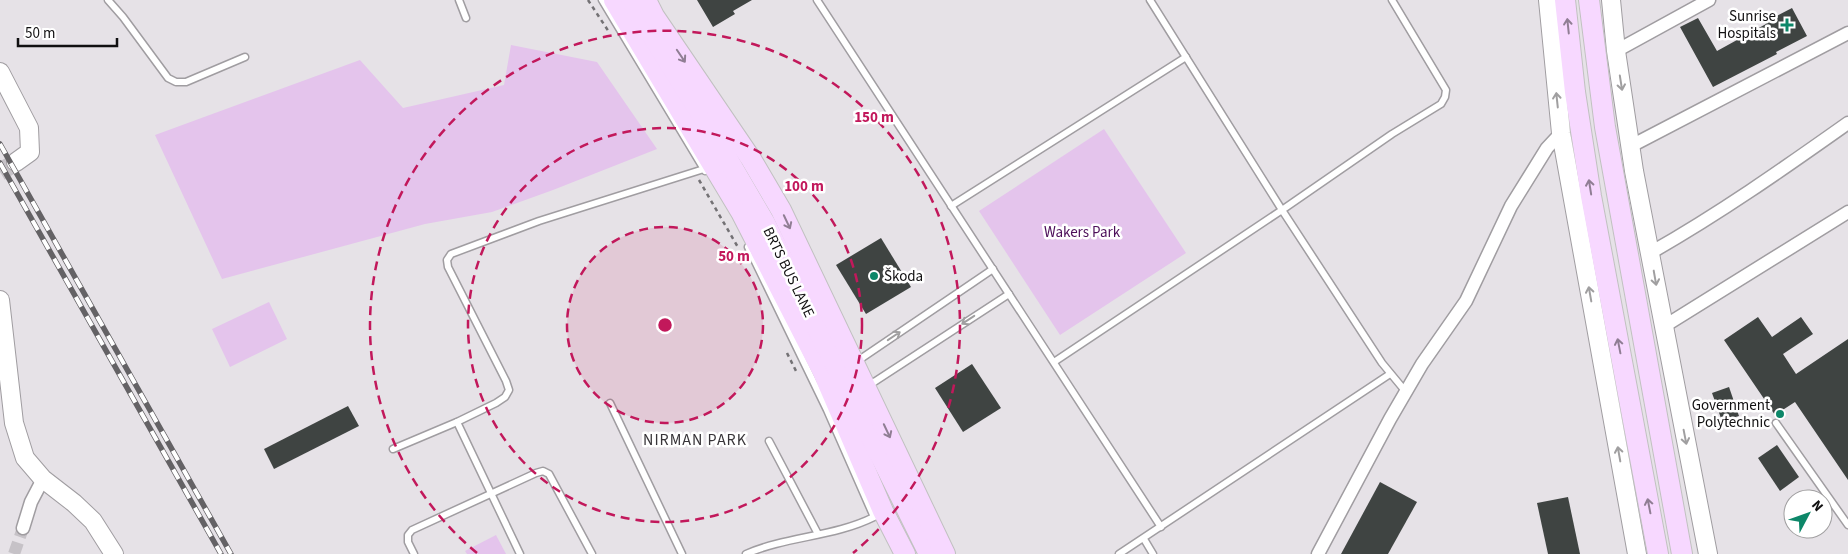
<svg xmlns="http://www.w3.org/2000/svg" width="1848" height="554" font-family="'Source Sans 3',sans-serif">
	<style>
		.green { fill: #e4c4ec }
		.building { fill: #3f4442 }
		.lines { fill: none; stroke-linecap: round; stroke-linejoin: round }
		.street-tunnel { stroke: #c6c2c7; stroke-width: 12; stroke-dasharray: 12 6; stroke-linecap: butt }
		.secondary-tunnel { stroke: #c6c2c7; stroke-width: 18; stroke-dasharray: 18 9; stroke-linecap: butt }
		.lane-casing { stroke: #a09da1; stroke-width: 9 }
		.street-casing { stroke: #a09da1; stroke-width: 15 }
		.secondary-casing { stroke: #a09da1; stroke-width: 20 }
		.primary-casing { stroke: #c1c1c1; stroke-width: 22 }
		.path { stroke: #737174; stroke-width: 2.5; stroke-dasharray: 4 4; stroke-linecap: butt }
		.lane { stroke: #fff; stroke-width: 6 }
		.street { stroke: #fff; stroke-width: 12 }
		.secondary { stroke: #fff; stroke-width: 18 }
		.primary { stroke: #f7d8ff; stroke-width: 20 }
		.rail-casing { stroke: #646265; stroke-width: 5.5 }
		.rail { stroke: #fff; stroke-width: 4; stroke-dasharray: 11; stroke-linecap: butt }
		.oneway { stroke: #907e94 }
		.oneway2 { stroke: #a09fa0 }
		.ring { fill: none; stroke: #c2185b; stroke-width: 2.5; stroke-dasharray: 9 6 }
		.poi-dot { fill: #0d8769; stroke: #fff; stroke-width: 2 }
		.labels { text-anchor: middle; stroke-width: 5; stroke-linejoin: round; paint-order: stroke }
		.poi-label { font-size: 15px; fill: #111011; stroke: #fff; text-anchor: end }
		.park-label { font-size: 15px; fill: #4c0e59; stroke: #fff }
		.street-label { font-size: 15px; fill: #111011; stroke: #fff }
		.neighbourhood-label { font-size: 16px; letter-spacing: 1px; fill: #373438; stroke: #fff }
		.centre { fill: #c2185b; stroke: #fff; stroke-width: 2.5 }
		.ring-label { font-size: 15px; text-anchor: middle; font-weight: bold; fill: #c2185b; stroke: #fff; stroke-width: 5; stroke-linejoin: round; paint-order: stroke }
	</style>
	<rect width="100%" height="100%" fill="#e6e2e7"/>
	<g class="green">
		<path d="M 511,45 L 597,62 L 657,149 L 553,190 L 492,212 L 425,224 L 222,279 L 155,135 L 360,60 L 403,108 L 504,85 Z"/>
		<path d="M 1104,129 L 1186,253 L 1060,335 L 979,211 Z"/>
		<path d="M 269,302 L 287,339 L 230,367 L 212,329 Z"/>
		<path d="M 496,535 L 506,554 L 467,554 L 465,551 Z"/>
	</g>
	<g class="building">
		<path d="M 697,0 L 752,0 L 733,11 L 735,14 L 713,27 Z"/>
		<path d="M 1792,8 L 1807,36 L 1776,52 L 1777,54 L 1713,87 L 1680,27 L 1698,18 L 1717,51 L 1766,24 L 1765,22 Z"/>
		<path d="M 881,238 L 911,287 L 866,314 L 836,265 Z"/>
		<path d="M 1758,317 L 1772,337 L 1801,317 L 1813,334 L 1783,354 L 1796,374 L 1848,339 L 1848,480 L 1795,402 L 1775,415 L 1724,340 Z"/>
		<path d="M 972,364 L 1001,408 L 963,432 L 935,388 Z"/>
		<path d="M 1729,387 L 1739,416 L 1722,421 L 1712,393 Z"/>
		<path d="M 348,406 L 359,426 L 274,469 L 264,449 Z"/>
		<path d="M 1777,445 L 1799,477 L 1780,491 L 1758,458 Z"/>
		<path d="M 1380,482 L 1417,502 L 1388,554 L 1341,554 Z"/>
		<path d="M 1568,497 L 1580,554 L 1548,554 L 1537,503 Z"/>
	</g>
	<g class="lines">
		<path class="street-tunnel" d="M 14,554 L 23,528"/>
		<path class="secondary-tunnel" d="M 0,172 L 16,162"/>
		<defs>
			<g id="lane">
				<path d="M 108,0 L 123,17 L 168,78 L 176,82 L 186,82 L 245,57"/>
				<path d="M 459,0 L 466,18"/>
				<path d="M 602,0 L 705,171"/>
				<path d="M 817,0 L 1161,527"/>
				<path d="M 1392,0 L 1446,90 L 1445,97 L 1441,104 L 1392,134 L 1282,210 L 1382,363 L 1406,392"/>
				<path d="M 951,206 L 1186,57"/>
				<path d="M 856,362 L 993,269"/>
				<path d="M 1054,362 L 1282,210 L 1150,0"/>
				<path d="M 868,386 L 1009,294"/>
				<path d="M 610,403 L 682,554"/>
				<path d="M 457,422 L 520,554"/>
				<path d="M 1776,423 L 1848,525"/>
				<path d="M 769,441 L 818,534"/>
				<path d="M 393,449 L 457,422 L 496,403 L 505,397 L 509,390 L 506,381 L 448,267 L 447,260 L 451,254 L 539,221 L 707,168"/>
				<path d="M 1144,539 L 1153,554"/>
				<path d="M 414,554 L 408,542 L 408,535 L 412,530 L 536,473 L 543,471 L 549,474 L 592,554"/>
				<path d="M 746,554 C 787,536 834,537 874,517 L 827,410 L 748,247"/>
				<path d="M 1119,554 L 1390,374"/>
			</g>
			<g id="street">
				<path d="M 1616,51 L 1709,0"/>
				<path d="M 1631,146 L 1848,33"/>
				<path d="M 1650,253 C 1719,214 1783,169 1848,123"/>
				<path d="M 1663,327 L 1848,212"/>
				<path d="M 23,528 L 31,502 L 43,479"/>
				<path d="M 1318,554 L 1390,419 L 1422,364 L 1466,301 L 1511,206 L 1547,148 L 1561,133"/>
			</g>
			<g id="secondary">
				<path d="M 1548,0 L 1561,133 L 1637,554"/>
				<path d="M 1611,0 L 1616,51 L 1634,171 L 1708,554"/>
				<path d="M 0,72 L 29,128 L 30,152 L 16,162"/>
				<path d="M 0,300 L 14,423 L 25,458 L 43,479 L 74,503 L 93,521 L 114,554"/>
			</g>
			<g id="primary">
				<path d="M 614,0 L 741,212 L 823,372 L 883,511 L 905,554"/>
				<path d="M 631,0 L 650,32 L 705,120 L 765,223 L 929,554"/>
				<path d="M 646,0 L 654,16 L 751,159 L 781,210 L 945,554"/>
				<path d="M 1565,0 L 1575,92 L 1591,196 L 1658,554"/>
				<path d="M 1589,0 L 1605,127 L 1682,554"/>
			</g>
		</defs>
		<use href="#lane" class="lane-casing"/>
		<use href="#street" class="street-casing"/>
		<use href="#secondary" class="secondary-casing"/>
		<use href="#primary" class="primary-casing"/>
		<g class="path">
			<path d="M 588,0 L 609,32"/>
			<path d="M 699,180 L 739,249"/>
			<path d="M 787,353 L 797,373"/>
		</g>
		<use href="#lane" class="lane"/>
		<use href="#street" class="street"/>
		<use href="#secondary" class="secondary"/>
		<use href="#primary" class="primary"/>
		<defs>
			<g id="rail">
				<path d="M 0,144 L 231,554"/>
				<path d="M 0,163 L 221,554"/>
			</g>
		</defs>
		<use href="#rail" class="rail-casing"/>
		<use href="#rail" class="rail"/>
	</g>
	<defs><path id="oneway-shaft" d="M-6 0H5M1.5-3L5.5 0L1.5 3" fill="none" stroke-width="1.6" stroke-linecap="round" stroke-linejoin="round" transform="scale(1.25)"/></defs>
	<g class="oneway">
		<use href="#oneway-shaft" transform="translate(1568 26) rotate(-96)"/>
		<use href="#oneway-shaft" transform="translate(681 56) rotate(56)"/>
		<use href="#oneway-shaft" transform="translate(1590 187) rotate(-99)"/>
		<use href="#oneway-shaft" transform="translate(787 222) rotate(65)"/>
		<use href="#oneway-shaft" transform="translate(1619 346) rotate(-101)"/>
		<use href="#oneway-shaft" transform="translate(887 431) rotate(65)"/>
		<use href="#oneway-shaft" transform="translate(1649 506) rotate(-101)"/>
	</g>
	<g class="oneway2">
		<use href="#oneway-shaft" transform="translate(1621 83) rotate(81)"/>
		<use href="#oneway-shaft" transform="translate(1557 100) rotate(-96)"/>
		<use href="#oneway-shaft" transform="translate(1655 278) rotate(80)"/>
		<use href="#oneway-shaft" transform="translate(1590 294) rotate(-100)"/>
		<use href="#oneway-shaft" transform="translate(968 320) rotate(147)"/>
		<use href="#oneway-shaft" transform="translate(894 336) rotate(-34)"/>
		<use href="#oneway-shaft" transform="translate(1685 437) rotate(79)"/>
		<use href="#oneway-shaft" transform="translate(1619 454) rotate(-100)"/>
	</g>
	<circle cx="665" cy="325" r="98" fill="#c2185b" fill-opacity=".12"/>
	<g class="ring">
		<circle cx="665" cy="325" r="98"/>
		<circle cx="665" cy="325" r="197"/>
		<path d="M477 553A295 295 0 1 1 853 553"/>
	</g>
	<g class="poi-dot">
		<path d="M1784.5 17.5h5v5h5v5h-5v5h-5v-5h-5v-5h5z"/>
		<circle cx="874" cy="276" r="5"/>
		<circle cx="1780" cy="414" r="5"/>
	</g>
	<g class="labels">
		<g class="poi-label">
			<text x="1776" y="21">Sunrise<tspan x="1776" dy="17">Hospitals</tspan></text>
			<text x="884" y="281" text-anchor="start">Škoda</text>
			<text x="1770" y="410">Government<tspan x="1770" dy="17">Polytechnic</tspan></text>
		</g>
		<g class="park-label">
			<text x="1082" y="237">Wakers Park</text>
		</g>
		<g class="street-label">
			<text transform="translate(789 272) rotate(64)" y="5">BRTS BUS LANE</text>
		</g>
		<g class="neighbourhood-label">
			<text x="695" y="445">NIRMAN PARK</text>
		</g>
	</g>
	<circle cx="665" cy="325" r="8" class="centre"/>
	<g class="ring-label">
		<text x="874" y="122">150 m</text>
		<text x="804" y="191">100 m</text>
		<text x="734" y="261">50 m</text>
	</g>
	<g transform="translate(1808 514) rotate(49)"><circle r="24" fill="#ffffff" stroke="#a09fa0"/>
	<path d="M0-4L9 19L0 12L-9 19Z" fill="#0d8769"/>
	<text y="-8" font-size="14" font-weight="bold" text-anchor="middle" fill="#111011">N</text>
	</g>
	<path d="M18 38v8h99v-8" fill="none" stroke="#111011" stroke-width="2.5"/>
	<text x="25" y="38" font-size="15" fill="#111011" stroke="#ffffff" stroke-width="4" paint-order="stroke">50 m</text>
</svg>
